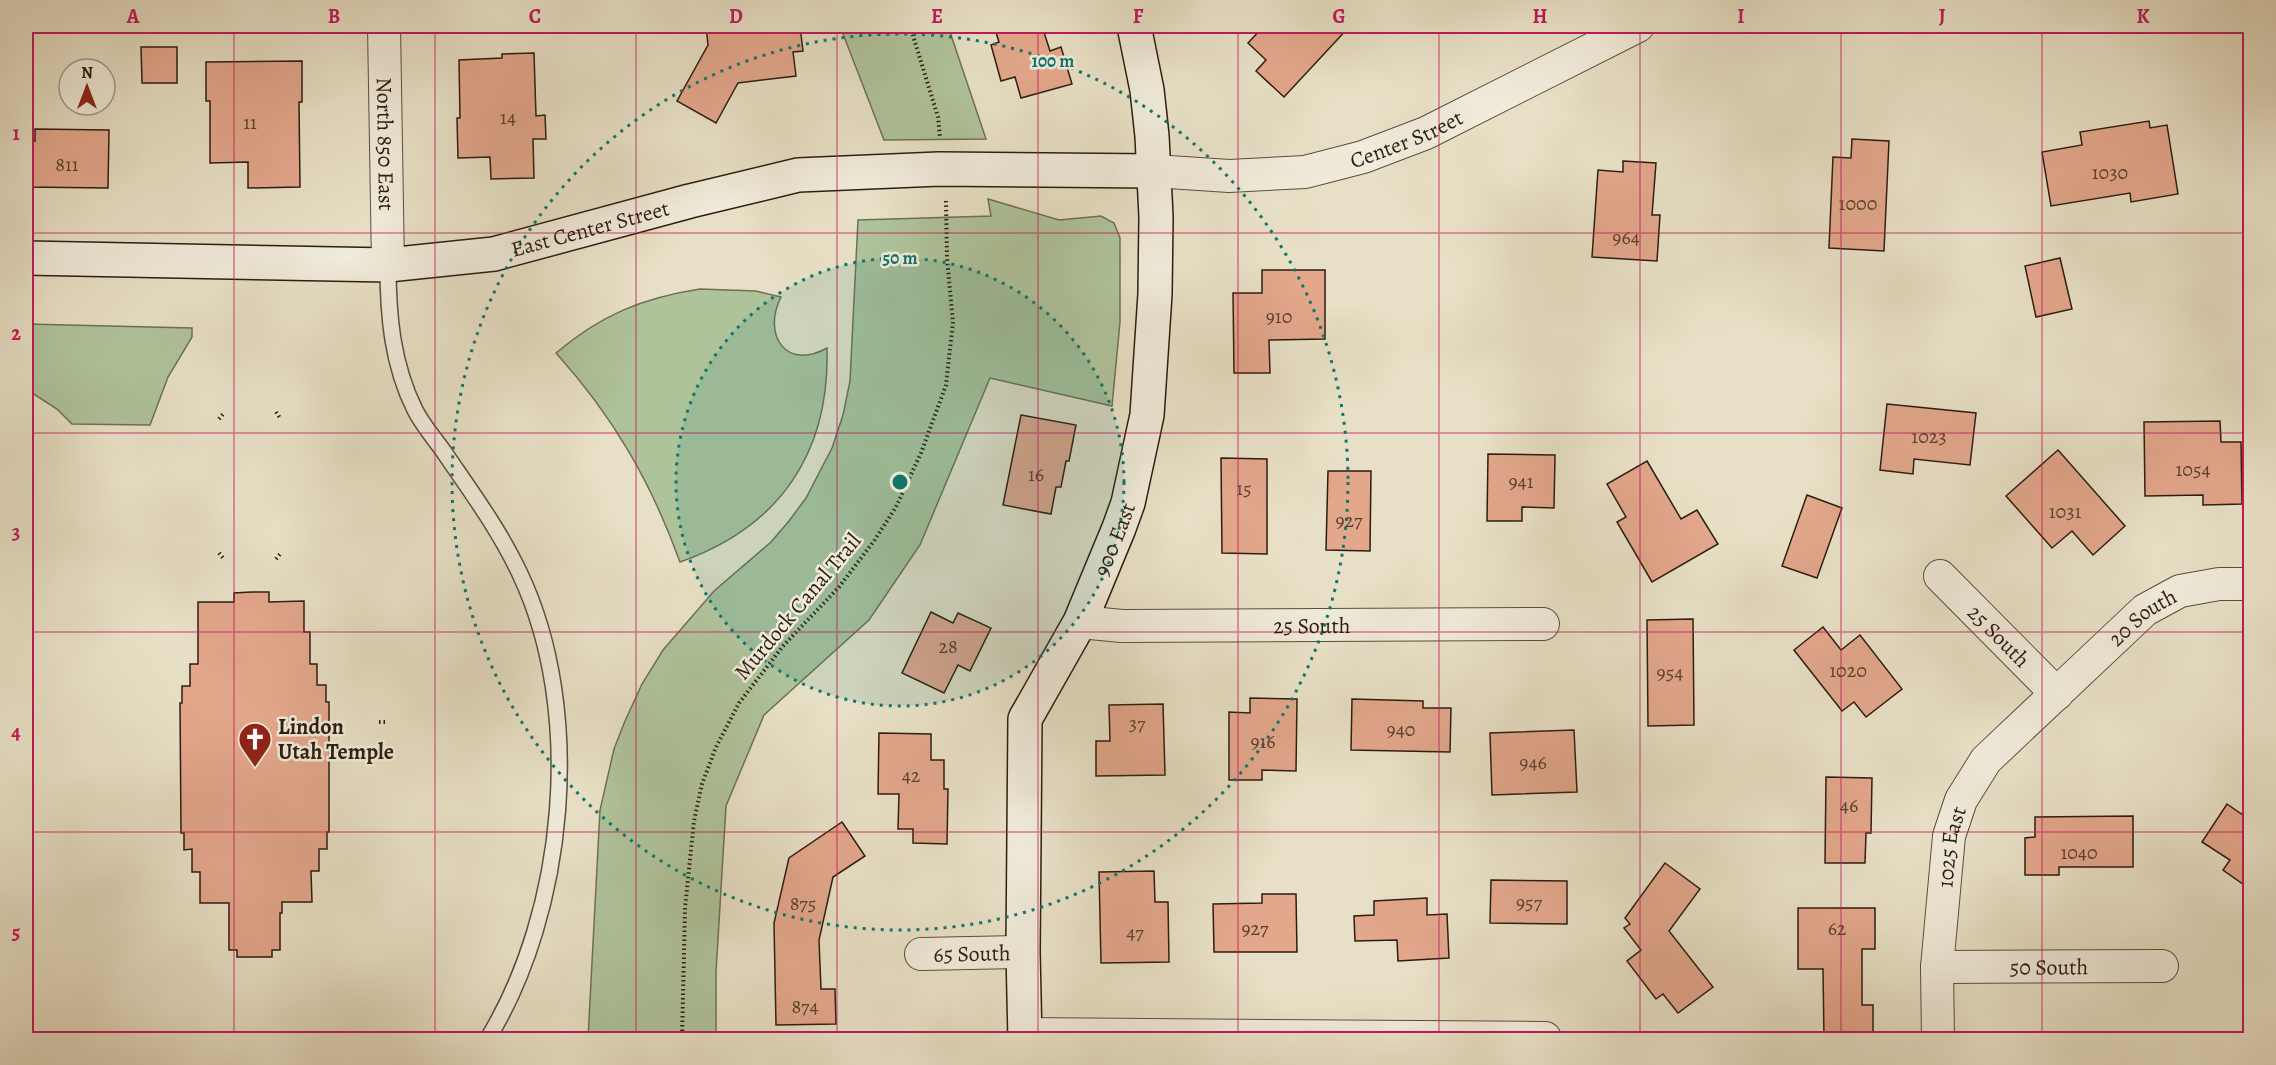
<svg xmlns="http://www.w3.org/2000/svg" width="2276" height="1065" font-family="Alegreya,serif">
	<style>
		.green { fill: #afc39b; stroke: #6e7056; stroke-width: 1.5 }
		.building { fill: #e3a78c; stroke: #2c1d10; stroke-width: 1.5 }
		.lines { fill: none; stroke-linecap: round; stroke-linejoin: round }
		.lane-casing { stroke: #5b4e3e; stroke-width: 18 }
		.street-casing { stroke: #5b4e3e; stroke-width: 34 }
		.secondary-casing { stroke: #2c1d10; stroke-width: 36 }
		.path { stroke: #2c1d10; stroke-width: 4; stroke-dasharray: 1.5 3; stroke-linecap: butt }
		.lane { stroke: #f0ebda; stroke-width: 15 }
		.street { stroke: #f0ebda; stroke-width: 32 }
		.secondary { stroke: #f0ebda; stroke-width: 33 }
		.grid { fill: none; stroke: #c2185b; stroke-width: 1.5; stroke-opacity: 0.55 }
		.ring { fill: none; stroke: #0f766e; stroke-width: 3; stroke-dasharray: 3 6 }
		.labels { text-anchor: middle; stroke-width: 5; stroke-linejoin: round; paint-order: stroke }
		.number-label { font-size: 20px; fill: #5a402f }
		.street-label { font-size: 22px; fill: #2c1d10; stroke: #f0ebda }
		.poi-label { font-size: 22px; font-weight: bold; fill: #2c1d10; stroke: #f0ebda; text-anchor: start }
		.centre { fill: #0f766e; stroke: #f0ebda; stroke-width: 3 }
		.ring-label { font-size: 18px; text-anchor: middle; font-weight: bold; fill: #0f766e; stroke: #f0ebda; stroke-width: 5; stroke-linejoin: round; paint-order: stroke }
		.neatline { fill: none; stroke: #c2185b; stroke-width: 2 }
		.grid-label { font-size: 20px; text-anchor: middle; font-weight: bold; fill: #c2185b }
	</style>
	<rect width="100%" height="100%" fill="#e8e0c6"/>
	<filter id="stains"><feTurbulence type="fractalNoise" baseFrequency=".00333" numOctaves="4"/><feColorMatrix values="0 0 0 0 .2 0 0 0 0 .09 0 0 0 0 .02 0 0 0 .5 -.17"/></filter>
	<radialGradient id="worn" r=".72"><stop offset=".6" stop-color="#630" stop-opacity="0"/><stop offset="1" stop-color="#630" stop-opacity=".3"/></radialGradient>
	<g class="green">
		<path d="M 840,26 L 948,26 L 986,139 L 884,140 Z"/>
		<path d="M 988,199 L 1059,220 L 1101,216 L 1114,223 L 1120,238 L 1120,322 L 1112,406 L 990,378 L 920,545 L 869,620 L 764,715 L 726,806 L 716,972 L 716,1039 L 588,1039 L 600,810 L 614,749 L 625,721 L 642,684 L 663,650 L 714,591 L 771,542 L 789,521 L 806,498 L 832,448 L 843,415 L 850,381 L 858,220 L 991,216 Z"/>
		<path d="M 700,289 L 756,291 L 781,297 C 762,335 786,371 827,348 C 830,454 779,527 680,562 C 651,482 613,416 556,353 C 601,315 642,298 700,289 Z"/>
		<path d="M 26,324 L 192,328 L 192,337 L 168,377 L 150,425 L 72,424 L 57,409 L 26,389 Z"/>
	</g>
	<g class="building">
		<path d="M 706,26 L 800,26 L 803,51 L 793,52 L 796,76 L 738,83 L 716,123 L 677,101 L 708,45 Z"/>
		<path d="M 994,26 L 1042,26 L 1050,51 L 1061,47 L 1072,84 L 1021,98 L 1015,77 L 1001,81 L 991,45 L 999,42 Z"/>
		<path d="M 1264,26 L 1350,26 L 1284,97 L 1256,71 L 1266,60 L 1248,43 Z"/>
		<path d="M 141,47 L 177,47 L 177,83 L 142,83 Z"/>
		<path d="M 534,53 L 536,116 L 545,115 L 546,139 L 533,139 L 534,178 L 491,179 L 490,157 L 458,158 L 457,118 L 460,118 L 459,60 L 502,58 L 502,54 Z"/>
		<path d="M 302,61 L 302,102 L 299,102 L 300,187 L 248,188 L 248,162 L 210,163 L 210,101 L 206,101 L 206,62 Z"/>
		<path d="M 2149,121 L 2150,128 L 2167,125 L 2178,194 L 2131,202 L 2130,193 L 2051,206 L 2042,152 L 2082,145 L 2080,132 Z"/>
		<path d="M 35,129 L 109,130 L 108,188 L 26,187 L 26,141 L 35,141 Z"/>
		<path d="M 1852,139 L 1889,141 L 1884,251 L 1829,248 L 1833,157 L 1851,158 Z"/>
		<path d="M 1623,161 L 1656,163 L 1652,215 L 1660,215 L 1657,261 L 1592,257 L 1598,170 L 1623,172 Z"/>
		<path d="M 2060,258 L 2072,309 L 2036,317 L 2025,266 Z"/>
		<path d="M 1262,270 L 1325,270 L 1325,339 L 1269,340 L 1270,373 L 1234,373 L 1233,293 L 1262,293 Z"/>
		<path d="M 1887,404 L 1976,413 L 1970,465 L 1914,459 L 1913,474 L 1880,470 Z"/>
		<path d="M 1021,415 L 1076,425 L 1069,461 L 1066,461 L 1061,487 L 1056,487 L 1051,514 L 1003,505 Z"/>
		<path d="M 2220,421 L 2221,442 L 2241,442 L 2242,504 L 2203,505 L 2203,495 L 2145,496 L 2144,422 Z"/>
		<path d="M 2058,450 L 2125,526 L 2093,555 L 2072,531 L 2052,548 L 2006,496 Z"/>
		<path d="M 1488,454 L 1555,455 L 1554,508 L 1522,507 L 1522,521 L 1487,521 Z"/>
		<path d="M 1221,458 L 1267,459 L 1267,554 L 1222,553 Z"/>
		<path d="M 1647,461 L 1681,519 L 1697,510 L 1718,544 L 1652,582 L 1617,522 L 1626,517 L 1607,484 Z"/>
		<path d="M 1328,471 L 1371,471 L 1370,551 L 1326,550 Z"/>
		<path d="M 1807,495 L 1842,508 L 1817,578 L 1782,566 Z"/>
		<path d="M 251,592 L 269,592 L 269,602 L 304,601 L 304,632 L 310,632 L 310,664 L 317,664 L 317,685 L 326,685 L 326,702 L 329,702 L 329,832 L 327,832 L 327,849 L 319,849 L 319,871 L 311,871 L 312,902 L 282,902 L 282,913 L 280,913 L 280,950 L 272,950 L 272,957 L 237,957 L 237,950 L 229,950 L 229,903 L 200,903 L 200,872 L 192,872 L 192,849 L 184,850 L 184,833 L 181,833 L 180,703 L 182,703 L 182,686 L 190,686 L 190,664 L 198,664 L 198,602 L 234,602 L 234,593 Z"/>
		<path d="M 931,612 L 953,623 L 958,613 L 991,628 L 970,671 L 958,665 L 944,693 L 902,673 Z"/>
		<path d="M 1693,619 L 1694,725 L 1648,726 L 1647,620 Z"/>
		<path d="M 1823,627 L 1841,650 L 1860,635 L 1902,689 L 1866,717 L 1854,702 L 1842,711 L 1794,650 Z"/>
		<path d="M 1250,698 L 1297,699 L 1296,771 L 1262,770 L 1262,780 L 1229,780 L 1229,712 L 1250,713 Z"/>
		<path d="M 1352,699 L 1423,701 L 1423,708 L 1451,708 L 1450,752 L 1351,750 Z"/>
		<path d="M 1163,704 L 1165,775 L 1096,776 L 1096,741 L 1110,741 L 1109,705 Z"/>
		<path d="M 1574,730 L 1577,792 L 1492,795 L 1490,733 Z"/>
		<path d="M 879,733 L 931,734 L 931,760 L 944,760 L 944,789 L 948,789 L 947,844 L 913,843 L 913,829 L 898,829 L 899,794 L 878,794 Z"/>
		<path d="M 1826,777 L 1872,778 L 1871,833 L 1866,833 L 1865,863 L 1825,863 Z"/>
		<path d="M 2227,804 L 2250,820 L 2250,889 L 2223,870 L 2230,860 L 2202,842 Z"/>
		<path d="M 2133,816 L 2133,867 L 2059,867 L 2059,875 L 2025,875 L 2025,838 L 2035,837 L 2035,817 Z"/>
		<path d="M 842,822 L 865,856 L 833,877 L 819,940 L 821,989 L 835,989 L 836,1024 L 776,1025 L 774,923 L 789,858 Z"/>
		<path d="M 1665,863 L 1700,889 L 1669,931 L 1713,987 L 1678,1013 L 1663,994 L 1656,999 L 1627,961 L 1641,950 L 1624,928 L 1630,924 L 1625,918 Z"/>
		<path d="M 1154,871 L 1155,902 L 1168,902 L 1169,962 L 1101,963 L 1099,872 Z"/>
		<path d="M 1491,880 L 1567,881 L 1567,924 L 1490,923 Z"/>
		<path d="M 1262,894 L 1296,894 L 1297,952 L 1214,952 L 1213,904 L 1262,903 Z"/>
		<path d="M 1427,898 L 1427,915 L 1447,914 L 1449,958 L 1398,961 L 1397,940 L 1355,941 L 1354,916 L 1374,915 L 1374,901 Z"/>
		<path d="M 1798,908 L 1875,908 L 1875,949 L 1862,949 L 1862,1005 L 1873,1005 L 1873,1040 L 1824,1040 L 1823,969 L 1798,969 Z"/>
	</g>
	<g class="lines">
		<defs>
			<path id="lane" d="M 388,265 C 388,315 392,364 415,410 C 423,426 436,440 446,455 C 472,493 500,531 520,574 C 585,711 566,912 487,1040"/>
			<g id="street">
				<path id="s1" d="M 384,26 L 388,265"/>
				<path id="s2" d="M 1154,171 L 1229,176 L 1305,172 L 1363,157 L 1426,133 L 1638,26"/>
				<path id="s3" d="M 1940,576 L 2057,694"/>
				<path id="s4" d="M 1080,622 L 1122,626 L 1543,624"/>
				<path id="s5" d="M 921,954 L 1023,952"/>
				<path id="s6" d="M 1937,967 L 2162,966"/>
				<path d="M 1025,1034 L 1545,1038"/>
				<path id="s7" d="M 1938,1040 L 1937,967 L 1949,836 L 1961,800 L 1986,760 L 2145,610 L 2180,591 L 2219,584 L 2250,584"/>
			</g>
			<g id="secondary">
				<path id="s8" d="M 26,258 L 388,265 L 494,254 L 690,201 L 798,175 L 939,169 L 1154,171"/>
				<path id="s9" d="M 1025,1040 L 1023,952 L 1025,719 L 1080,622 L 1119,528 L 1128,503 L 1147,415 L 1155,294 L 1156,217 L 1152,136 L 1147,90 L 1134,26"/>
			</g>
		</defs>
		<use href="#lane" class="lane-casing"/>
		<use href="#street" class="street-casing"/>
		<use href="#secondary" class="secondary-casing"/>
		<g class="path">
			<path d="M 910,26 L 938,117 L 940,137"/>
			<path d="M 276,412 L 280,418"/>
			<path d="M 219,419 L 224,413"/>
			<path d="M 219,553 L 224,559"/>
			<path d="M 276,559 L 281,553"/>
			<path d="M 379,722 L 386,722"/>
			<path d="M 682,1040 L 685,908 L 694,821 L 702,784 L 716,747 L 739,703 L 783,646 L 839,587 L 874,541 L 896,507 L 921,453 L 946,385 L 953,322 L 947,259 L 946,201"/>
		</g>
		<use href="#lane" class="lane"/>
		<use href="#street" class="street"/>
		<use href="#secondary" class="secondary"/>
	</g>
	<path class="grid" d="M 234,26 L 234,1040M 435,26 L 435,1040M 636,26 L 636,1040M 837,26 L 837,1040M 1038,26 L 1038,1040M 1238,26 L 1238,1040M 1439,26 L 1439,1040M 1640,26 L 1640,1040M 1841,26 L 1841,1040M 2042,26 L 2042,1040M 26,233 L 2250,233M 26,433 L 2250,433M 26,632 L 2250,632M 26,832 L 2250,832"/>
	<circle cx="900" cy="482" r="224" fill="#0f766e" fill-opacity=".12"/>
	<g class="ring">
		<circle cx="900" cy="482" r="224"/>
		<circle cx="900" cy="482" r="448"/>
	</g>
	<defs>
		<symbol id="church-pin" viewBox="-11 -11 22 30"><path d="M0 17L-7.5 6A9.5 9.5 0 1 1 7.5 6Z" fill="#8f2418" stroke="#f0ebda"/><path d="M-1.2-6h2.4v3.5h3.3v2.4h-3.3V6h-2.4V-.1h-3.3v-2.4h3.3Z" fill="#fff"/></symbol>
	</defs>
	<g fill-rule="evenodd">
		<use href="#church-pin" x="236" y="720" width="38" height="52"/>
	</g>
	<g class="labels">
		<g class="number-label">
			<text x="508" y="124">14</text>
			<text x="250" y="129">11</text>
			<text x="67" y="171">811</text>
			<text x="2110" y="179">1030</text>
			<text x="1858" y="210">1000</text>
			<text x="1626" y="244">964</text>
			<text x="1279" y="323">910</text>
			<text x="1929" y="443">1023</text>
			<text x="2193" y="476">1054</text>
			<text x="1036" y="481">16</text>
			<text x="1521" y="488">941</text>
			<text x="1244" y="495">15</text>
			<text x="2065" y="518">1031</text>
			<text x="1349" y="527">927</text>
			<text x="948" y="653">28</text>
			<text x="1848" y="677">1020</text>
			<text x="1670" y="679">954</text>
			<text x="1137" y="730">37</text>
			<text x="1401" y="736">940</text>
			<text x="1263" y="748">916</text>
			<text x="1533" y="769">946</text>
			<text x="911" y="782">42</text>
			<text x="1849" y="812">46</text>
			<text x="2079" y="859">1040</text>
			<text x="1529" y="909">957</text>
			<text x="803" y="910">875</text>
			<text x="1255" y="935">927</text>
			<text x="1837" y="935">62</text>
			<text x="1135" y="939">47</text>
			<text x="805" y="1013">874</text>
		</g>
		<g class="street-label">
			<text dy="8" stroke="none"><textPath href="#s2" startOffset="258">Center Street</textPath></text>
			<text dy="8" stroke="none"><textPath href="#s1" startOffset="118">North 850 East</textPath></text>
			<text dy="8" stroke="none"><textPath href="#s8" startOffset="568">East Center Street</textPath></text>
			<text dy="8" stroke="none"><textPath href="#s9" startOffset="522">900 East</textPath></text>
			<text transform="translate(797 606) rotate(-50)" y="8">Murdock Canal Trail</text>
			<text dy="8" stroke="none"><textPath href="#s7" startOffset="502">20 South</textPath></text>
			<text dy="8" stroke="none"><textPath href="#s4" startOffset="232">25 South</textPath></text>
			<text dy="8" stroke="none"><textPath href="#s3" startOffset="84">25 South</textPath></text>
			<text dy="8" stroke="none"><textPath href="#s7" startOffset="194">1025 East</textPath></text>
			<text dy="8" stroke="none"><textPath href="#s5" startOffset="51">65 South</textPath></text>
			<text dy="8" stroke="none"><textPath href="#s6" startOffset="112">50 South</textPath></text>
		</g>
		<g class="poi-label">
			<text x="278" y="734">Lindon<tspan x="278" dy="25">Utah Temple</tspan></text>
		</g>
	</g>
	<circle cx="900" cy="482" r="9" class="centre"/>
	<g class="ring-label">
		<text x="1053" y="67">100 m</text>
		<text x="900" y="264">50 m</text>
	</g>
	<rect width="2276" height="1065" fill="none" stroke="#e8e0c6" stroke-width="66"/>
	<g transform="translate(87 87)"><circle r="28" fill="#f0ebda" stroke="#a29989" stroke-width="1.5"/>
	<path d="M0-4.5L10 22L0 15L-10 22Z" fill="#8f2418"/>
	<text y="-9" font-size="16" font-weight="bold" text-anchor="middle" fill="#2c1d10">N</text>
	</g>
	<rect x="33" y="33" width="2210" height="999" class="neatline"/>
	<g class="grid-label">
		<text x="133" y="23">A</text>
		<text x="334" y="23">B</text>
		<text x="535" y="23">C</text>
		<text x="736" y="23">D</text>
		<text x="937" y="23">E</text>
		<text x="1138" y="23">F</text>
		<text x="1339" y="23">G</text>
		<text x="1540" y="23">H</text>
		<text x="1741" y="23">I</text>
		<text x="1942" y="23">J</text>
		<text x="2143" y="23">K</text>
		<text x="16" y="140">1</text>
		<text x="16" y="340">2</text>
		<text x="16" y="539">3</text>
		<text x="16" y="739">4</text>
		<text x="16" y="939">5</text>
	</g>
	<rect width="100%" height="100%" filter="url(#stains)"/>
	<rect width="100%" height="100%" fill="url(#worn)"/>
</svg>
